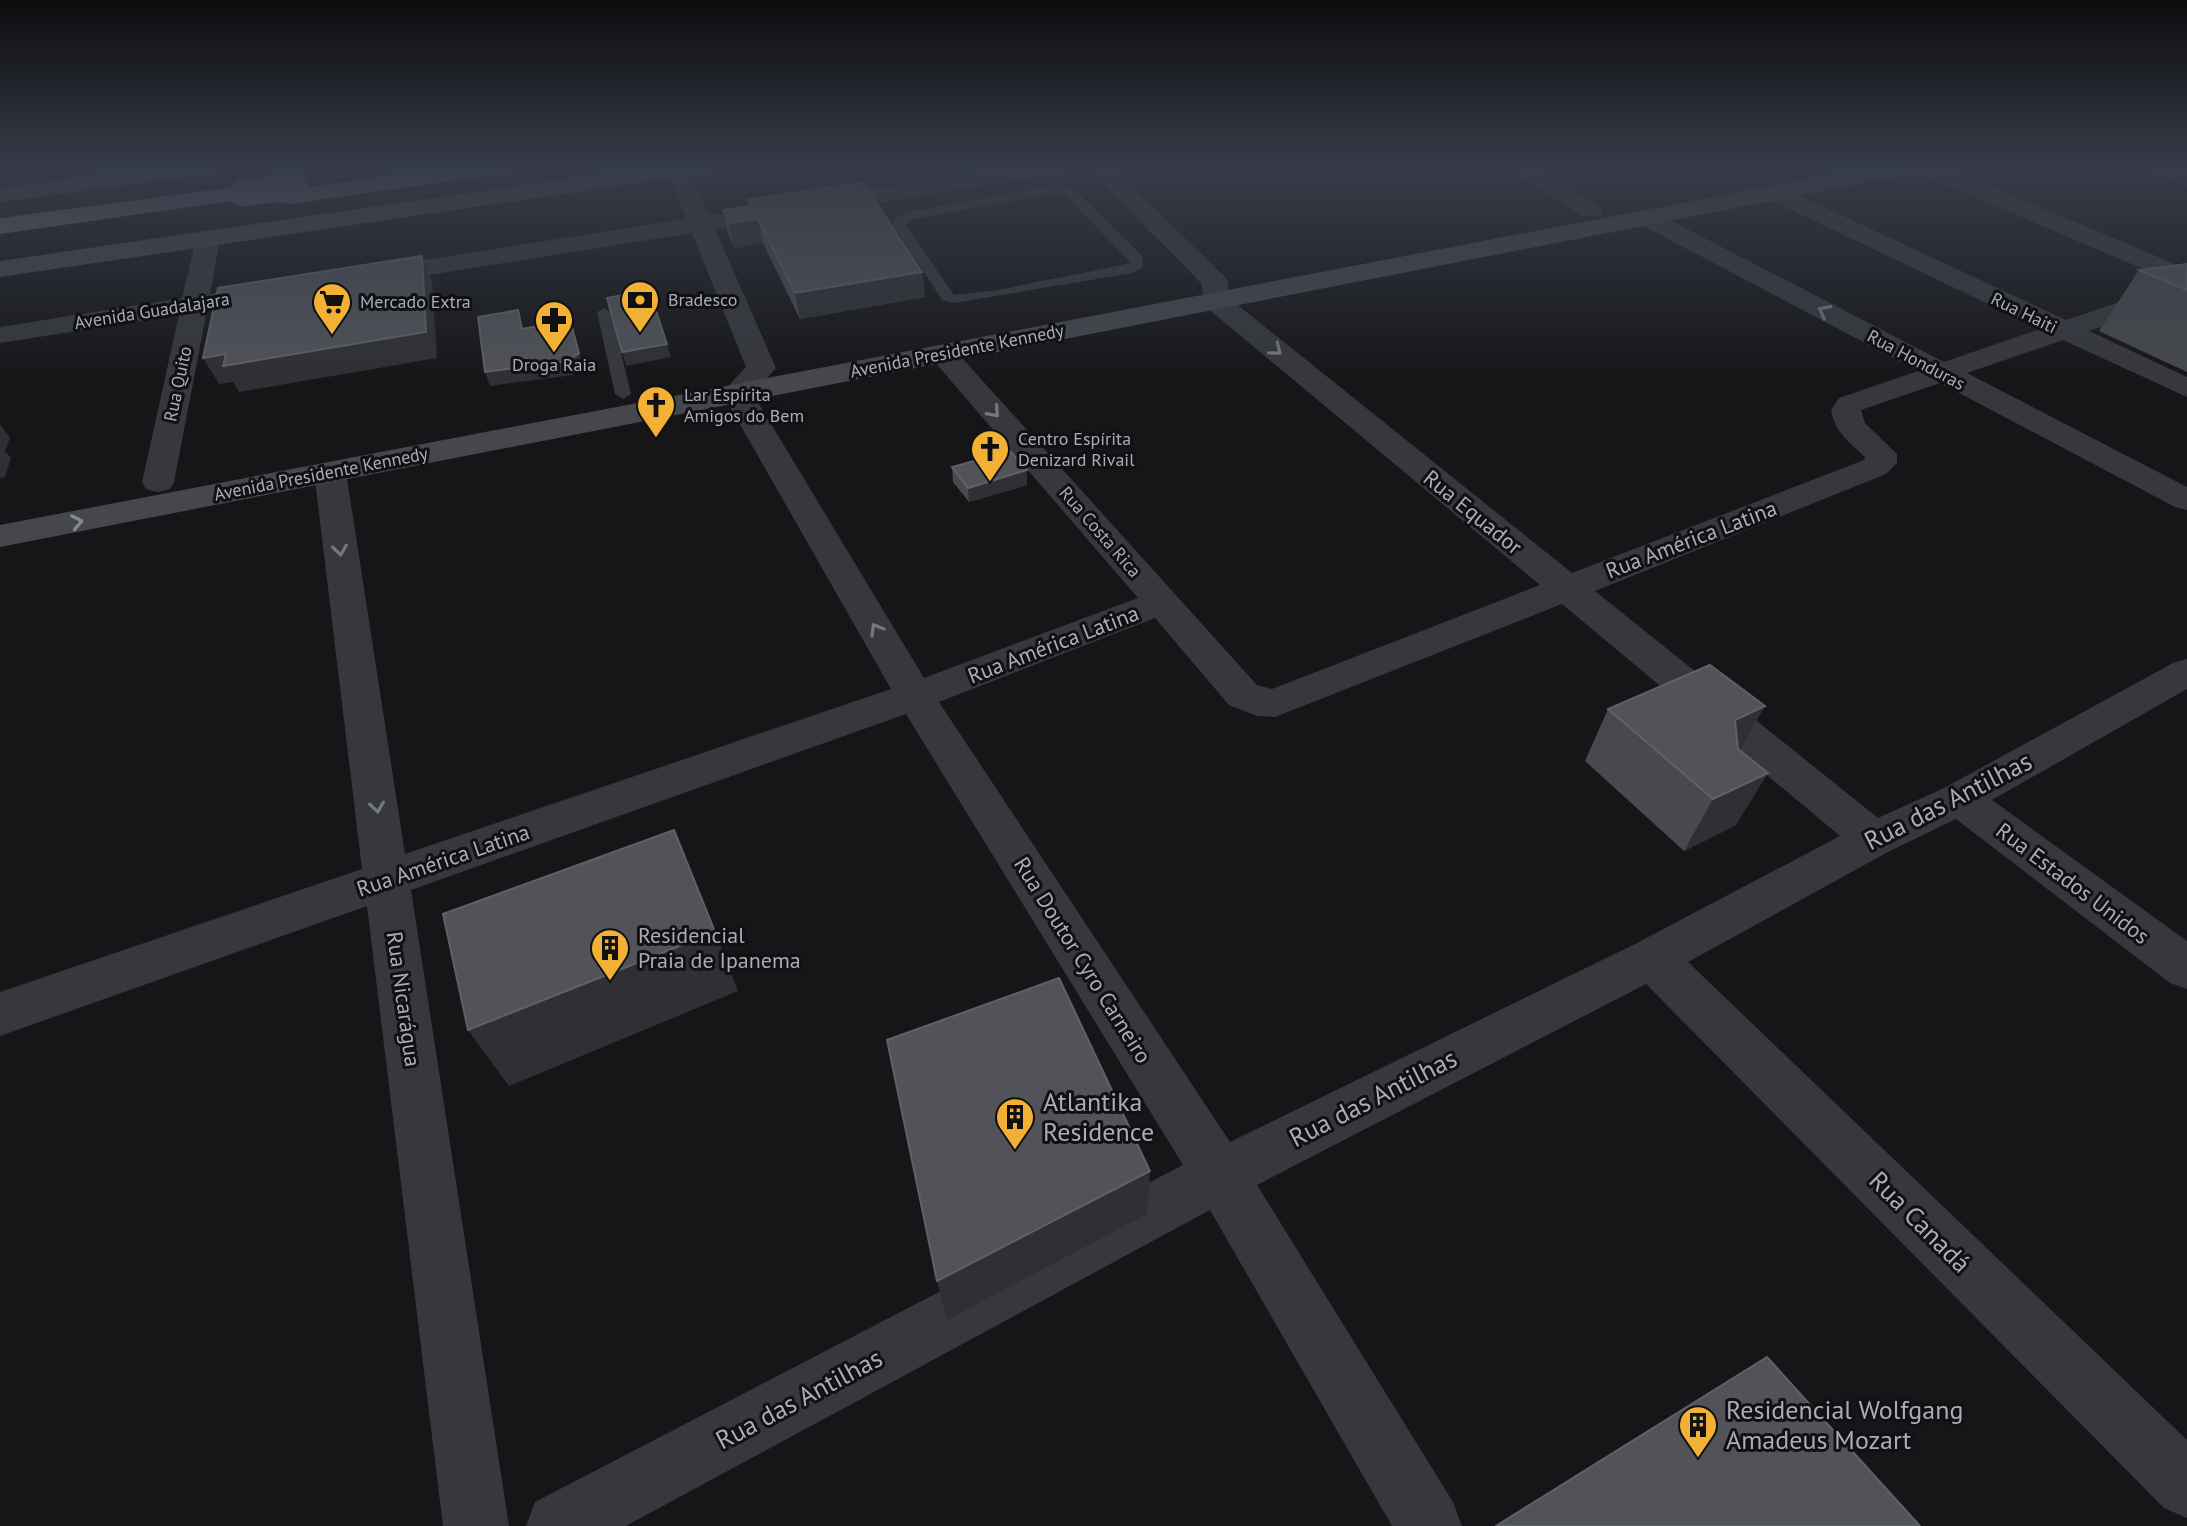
<svg xmlns="http://www.w3.org/2000/svg" width="2187" height="1526" font-family="'PT Sans',sans-serif">
	<style>
		.lines { fill: none; stroke-linecap: round; stroke-linejoin: round }
		.lane { fill: #37383d; fill-rule: evenodd }
		.street { fill: #37383d; fill-rule: evenodd }
		.secondary { fill: #45474d; fill-rule: evenodd }
		.highway { fill: #63666e; fill-rule: evenodd }
		.highway-bridge { stroke: #63666e; stroke-width: 27 }
		.wall { fill: #47494d }
		.shaded-wall { fill: #2f3033 }
		.building { fill: #525359; stroke: #5f6168; stroke-width: 2 }
		.oneway { stroke: #757881 }
		.oneway2 { stroke: #858993 }
		.labels { text-anchor: middle; stroke-width: 6; stroke-linejoin: round; paint-order: stroke }
		.far-poi-label { font-size: 18px; fill: #a8adb8; stroke: #111113; text-anchor: start }
		.far-street-label { font-size: 18px; fill: #a8adb8; stroke: #111113 }
		.street-label { font-size: 22px; fill: #a8adb8; stroke: #111113 }
		.poi-label { font-size: 22px; fill: #a8adb8; stroke: #111113; text-anchor: start }
		.near-street-label { font-size: 26px; fill: #a8adb8; stroke: #111113 }
		.near-poi-label { font-size: 26px; fill: #a8adb8; stroke: #111113; text-anchor: start }
	</style>
	<rect width="100%" height="100%" fill="#161618"/>
	<g class="lines">
		<g class="lane">
			<path d="M 1054,185 L 1073,188 L 1143,257 L 1142,268 L 1132,273 L 954,303 L 942,300 L 893,224 L 896,217 L 909,212 ZM 1054,193 L 1065,194 L 1131,263 L 998,290 L 954,295 L 905,224 L 913,219 Z"/>
			<path d="M 604,308 L 611,312 L 631,394 L 623,399 L 615,394 L 597,312 Z"/>
		</g>
		<g class="street">
			<path d="M 669,166 L 687,166 L 709,215 L 735,215 L 738,220 L 735,225 L 715,229 L 776,368 L 753,394 L 924,678 L 1138,598 L 933,360 L 929,354 L 933,348 L 943,345 L 953,348 L 1257,685 L 1272,689 L 1540,585 L 1206,307 L 1203,301 L 1202,284 L 1086,166 L 1110,166 L 1224,276 L 1228,282 L 1229,298 L 1572,573 L 1864,460 L 1865,457 C 1850,443 1834,431 1831,410 L 1839,398 L 1918,371 L 1638,223 L 1635,218 L 1638,213 L 1656,213 L 1944,362 L 2040,329 L 1767,198 L 1763,193 L 1767,188 L 1783,188 L 2066,320 L 2176,283 L 1914,171 L 1911,166 L 1942,166 L 2187,269 L 2187,297 L 2089,331 L 2187,377 L 2187,397 L 2063,340 L 1967,373 L 2187,487 L 2187,510 L 2175,507 L 1940,383 L 1861,410 L 1865,423 L 1897,454 L 1897,463 L 1886,474 L 1595,591 L 1878,818 L 1944,788 L 2173,663 L 2187,659 L 2187,689 L 1992,800 L 2187,941 L 2187,989 L 2170,983 L 1956,819 L 1890,851 L 1688,962 L 2187,1440 L 2187,1518 L 2164,1508 L 1646,984 L 1257,1185 L 1453,1502 L 1462,1526 L 1392,1526 L 1210,1210 L 626,1526 L 526,1526 L 535,1502 L 1183,1165 L 906,714 L 411,890 L 509,1526 L 443,1526 L 367,906 L 0,1036 L 0,992 L 362,869 L 314,472 L 318,465 L 330,462 L 342,465 L 346,472 L 405,854 L 891,689 L 722,393 L 746,367 L 692,233 L 373,284 L 364,282 L 360,276 L 364,270 L 373,268 L 686,219 L 667,170 ZM 1562,604 L 1840,836 L 1635,944 L 1230,1142 L 939,702 L 1155,618 L 1229,705 L 1257,716 L 1275,717 Z"/>
			<path d="M 1018,166 L 1074,166 L 1063,173 L 815,213 L 807,211 L 803,206 L 807,201 L 815,199 Z"/>
			<path d="M 1505,166 L 1533,166 L 1600,206 L 1603,211 L 1600,216 L 1582,216 Z"/>
			<path d="M 2142,166 L 2175,166 L 2187,171 L 2187,186 L 2145,171 Z"/>
			<path d="M 208,232 L 217,234 L 220,239 L 210,294 L 271,284 L 280,286 L 284,292 L 280,298 L 271,300 L 207,310 L 174,482 L 170,489 L 158,492 L 146,489 L 142,482 L 179,315 L 0,343 L 0,327 L 182,298 L 196,239 L 199,234 Z"/>
		</g>
		<g class="secondary">
			<path d="M 159,166 L 227,166 L 223,171 L 215,173 L 0,202 L 0,188 Z"/>
			<path d="M 654,166 L 718,166 L 714,171 L 706,173 L 0,277 L 0,261 Z"/>
			<path d="M 1875,166 L 1926,166 L 1922,171 L 1914,173 L 0,547 L 0,525 Z"/>
		</g>
		<g class="highway">
			<path d="M 454,166 L 518,166 L 514,171 L 506,173 L 290,204 L 281,202 L 278,197 L 281,192 L 290,190 Z"/>
			<path d="M 243,186 L 252,188 L 255,193 L 252,198 L 0,234 L 0,218 Z"/>
		</g>
		<path class="highway-bridge" d="M 243,193 L 295,186"/>
	</g>
	<g class="wall">
		<path d="M 748,200 L 922,272 L 925,297 L 800,319 L 763,243 L 734,248 L 728,234 L 723,210 L 749,206 Z"/>
		<path d="M 2187,264 L 2187,372 L 2099,331 L 2139,270 Z"/>
		<path d="M 952,467 L 1027,470 L 1027,485 L 969,502 L 953,482 Z"/>
		<path d="M 1608,709 L 1740,750 L 1736,825 L 1684,851 L 1585,761 Z"/>
	</g>
	<g class="shaded-wall">
		<path d="M 758,219 L 763,243 L 734,248 L 729,223 Z"/>
		<path d="M 422,256 L 432,281 L 437,358 L 239,392 L 233,382 L 219,384 L 203,358 L 226,354 Z"/>
		<path d="M 922,272 L 925,297 L 800,319 L 795,293 Z"/>
		<path d="M 570,320 L 583,367 L 573,375 L 490,386 L 485,372 Z"/>
		<path d="M 667,344 L 671,357 L 626,366 L 622,352 Z"/>
		<path d="M 0,424 L 10,438 L 5,451 L 11,458 L 5,477 L 0,478 Z"/>
		<path d="M 1027,470 L 1027,485 L 969,502 L 968,488 Z"/>
		<path d="M 1765,706 L 1735,759 L 1735,720 Z"/>
		<path d="M 1768,773 L 1736,825 L 1684,851 L 1713,799 Z"/>
		<path d="M 715,932 L 738,991 L 509,1086 L 468,1030 Z"/>
		<path d="M 1150,1171 L 1147,1214 L 947,1320 L 937,1281 Z"/>
	</g>
	<g class="building">
		<path d="M 863,182 L 922,272 L 795,293 L 758,219 L 729,223 L 723,210 L 751,206 L 748,200 Z"/>
		<path d="M 422,256 L 426,332 L 223,366 L 226,354 L 203,358 L 218,288 Z"/>
		<path d="M 2187,264 L 2187,290 L 2139,270 Z"/>
		<path d="M 649,290 L 667,344 L 622,352 L 607,298 Z"/>
		<path d="M 518,310 L 522,329 L 570,320 L 579,353 L 568,361 L 485,372 L 478,317 Z"/>
		<path d="M 1010,451 L 1027,470 L 968,488 L 952,467 Z"/>
		<path d="M 1710,665 L 1765,706 L 1735,720 L 1738,749 L 1768,773 L 1713,799 L 1608,709 Z"/>
		<path d="M 674,830 L 715,932 L 468,1030 L 443,914 Z"/>
		<path d="M 1059,978 L 1150,1171 L 937,1281 L 887,1040 Z"/>
		<path d="M 1767,1357 L 1920,1526 L 1496,1526 Z"/>
	</g>
	<defs><path id="oneway-chevron" d="M-2-3.5L2.5 0L-2 3.5" fill="none" stroke-width="1.6" stroke-linecap="round" stroke-linejoin="round" transform="scale(2)"/></defs>
	<g class="oneway">
		<use href="#oneway-chevron" transform="translate(1824 311) rotate(-152)"/>
		<use href="#oneway-chevron" transform="translate(1276 350) rotate(39)"/>
		<use href="#oneway-chevron" transform="translate(994 412) rotate(49)"/>
		<use href="#oneway-chevron" transform="translate(340 550) rotate(82)"/>
		<use href="#oneway-chevron" transform="translate(876 629) rotate(-120)"/>
		<use href="#oneway-chevron" transform="translate(377 807) rotate(82)"/>
	</g>
	<use class="oneway2" href="#oneway-chevron" transform="translate(77 522) rotate(-11)"/>
	<linearGradient id="sky" x2="0" y2="1"><stop stop-color="#0c0c0d"/><stop offset="0.44" stop-color="#363c48"/><stop offset="1" stop-color="#363c48" stop-opacity="0"/></linearGradient>
	<rect width="2187" height="380" fill="url(#sky)"/>
	<defs>
		<symbol id="bank-pin" viewBox="-11 -11 22 30"><path d="M0 17L-7.5 6A9.5 9.5 0 1 1 7.5 6Z" fill="#f2b134" stroke="#111113"/><path d="M-6-4H6V4H-6ZM0-2.3a2.3 2.3 0 1 0 0 4.6a2.3 2.3 0 1 0 0-4.6Z" fill="#111"/></symbol>
		<symbol id="supermarket-pin" viewBox="-11 -11 22 30"><path d="M0 17L-7.5 6A9.5 9.5 0 1 1 7.5 6Z" fill="#f2b134" stroke="#111113"/><path d="M-6-5.5h2.5l.6 2H6L4.5 2H-2.5L-4.4-4H-6ZM-1.5 3.2a1.3 1.3 0 1 0 .1 0ZM3 3.2a1.3 1.3 0 1 0 .1 0Z" fill="#111"/></symbol>
		<symbol id="pharmacy-pin" viewBox="-11 -11 22 30"><path d="M0 17L-7.5 6A9.5 9.5 0 1 1 7.5 6Z" fill="#f2b134" stroke="#111113"/><path d="M-2-6h4v4h4v4h-4v4h-4v-4h-4v-4h4Z" fill="#111"/></symbol>
		<symbol id="church-pin" viewBox="-11 -11 22 30"><path d="M0 17L-7.5 6A9.5 9.5 0 1 1 7.5 6Z" fill="#f2b134" stroke="#111113"/><path d="M-1.2-6h2.4v3.5h3.3v2.4h-3.3V6h-2.4V-.1h-3.3v-2.4h3.3Z" fill="#111"/></symbol>
		<symbol id="building-pin" viewBox="-11 -11 22 30"><path d="M0 17L-7.5 6A9.5 9.5 0 1 1 7.5 6Z" fill="#f2b134" stroke="#111113"/><path d="M-4-6H4V6H1V3H-1V6H-4ZM-2.5-4.3h1.7v1.8h-1.7ZM.8-4.3h1.7v1.8H.8ZM-2.5-1h1.7V.8h-1.7ZM.8-1h1.7V.8H.8Z" fill="#111"/></symbol>
	</defs>
	<g fill-rule="evenodd">
		<use href="#bank-pin" x="618" y="278" width="44" height="60"/>
		<use href="#supermarket-pin" x="310" y="280" width="44" height="60"/>
		<use href="#pharmacy-pin" x="532" y="298" width="44" height="60"/>
		<use href="#church-pin" x="634" y="383" width="44" height="60"/>
		<use href="#church-pin" x="968" y="427" width="44" height="60"/>
		<use href="#building-pin" x="588" y="926" width="44" height="60"/>
		<use href="#building-pin" x="993" y="1095" width="44" height="60"/>
		<use href="#building-pin" x="1676" y="1403" width="44" height="60"/>
	</g>
	<g class="labels">
		<g class="far-poi-label">
			<text x="668" y="306">Bradesco</text>
			<text x="360" y="308">Mercado Extra</text>
			<text x="554" y="371" text-anchor="middle">Droga Raia</text>
			<text x="684" y="401">Lar Espírita<tspan x="684" dy="21">Amigos do Bem</tspan></text>
			<text x="1018" y="445">Centro Espírita<tspan x="1018" dy="21">Denizard Rivail</tspan></text>
		</g>
		<g class="far-street-label">
			<text transform="translate(152 311) rotate(-9)" y="6">Avenida Guadalajara</text>
			<text transform="translate(2024 313) rotate(26)" y="6">Rua Haiti</text>
			<text transform="translate(957 351) rotate(-11)" y="6">Avenida Presidente Kennedy</text>
			<text transform="translate(1916 360) rotate(28)" y="6">Rua Honduras</text>
			<text transform="translate(178 384) rotate(-78)" y="6">Rua Quito</text>
			<text transform="translate(321 474) rotate(-11)" y="6">Avenida Presidente Kennedy</text>
			<text transform="translate(1100 532) rotate(49)" y="6">Rua Costa Rica</text>
		</g>
		<g class="street-label">
			<text transform="translate(1473 512) rotate(39)" y="8">Rua Equador</text>
			<text transform="translate(1691 539) rotate(-21)" y="8">Rua América Latina</text>
			<text transform="translate(1053 644) rotate(-21)" y="8">Rua América Latina</text>
			<text transform="translate(443 860) rotate(-19)" y="8">Rua América Latina</text>
			<text transform="translate(2073 883) rotate(37)" y="8">Rua Estados Unidos</text>
			<text transform="translate(1083 960) rotate(58)" y="8">Rua Doutor Cyro Carneiro</text>
			<text transform="translate(404 999) rotate(82)" y="8">Rua Nicarágua</text>
		</g>
		<g class="poi-label">
			<text x="638" y="943">Residencial<tspan x="638" dy="25">Praia de Ipanema</tspan></text>
		</g>
		<g class="near-street-label">
			<text transform="translate(1948 801) rotate(-27)" y="9">Rua das Antilhas</text>
			<text transform="translate(1373 1098) rotate(-27)" y="9">Rua das Antilhas</text>
			<text transform="translate(1920 1222) rotate(45)" y="9">Rua Canadá</text>
			<text transform="translate(799 1399) rotate(-28)" y="9">Rua das Antilhas</text>
		</g>
		<g class="near-poi-label">
			<text x="1043" y="1111">Atlantika<tspan x="1043" dy="30">Residence</tspan></text>
			<text x="1726" y="1419">Residencial Wolfgang<tspan x="1726" dy="30">Amadeus Mozart</tspan></text>
		</g>
	</g>
</svg>
